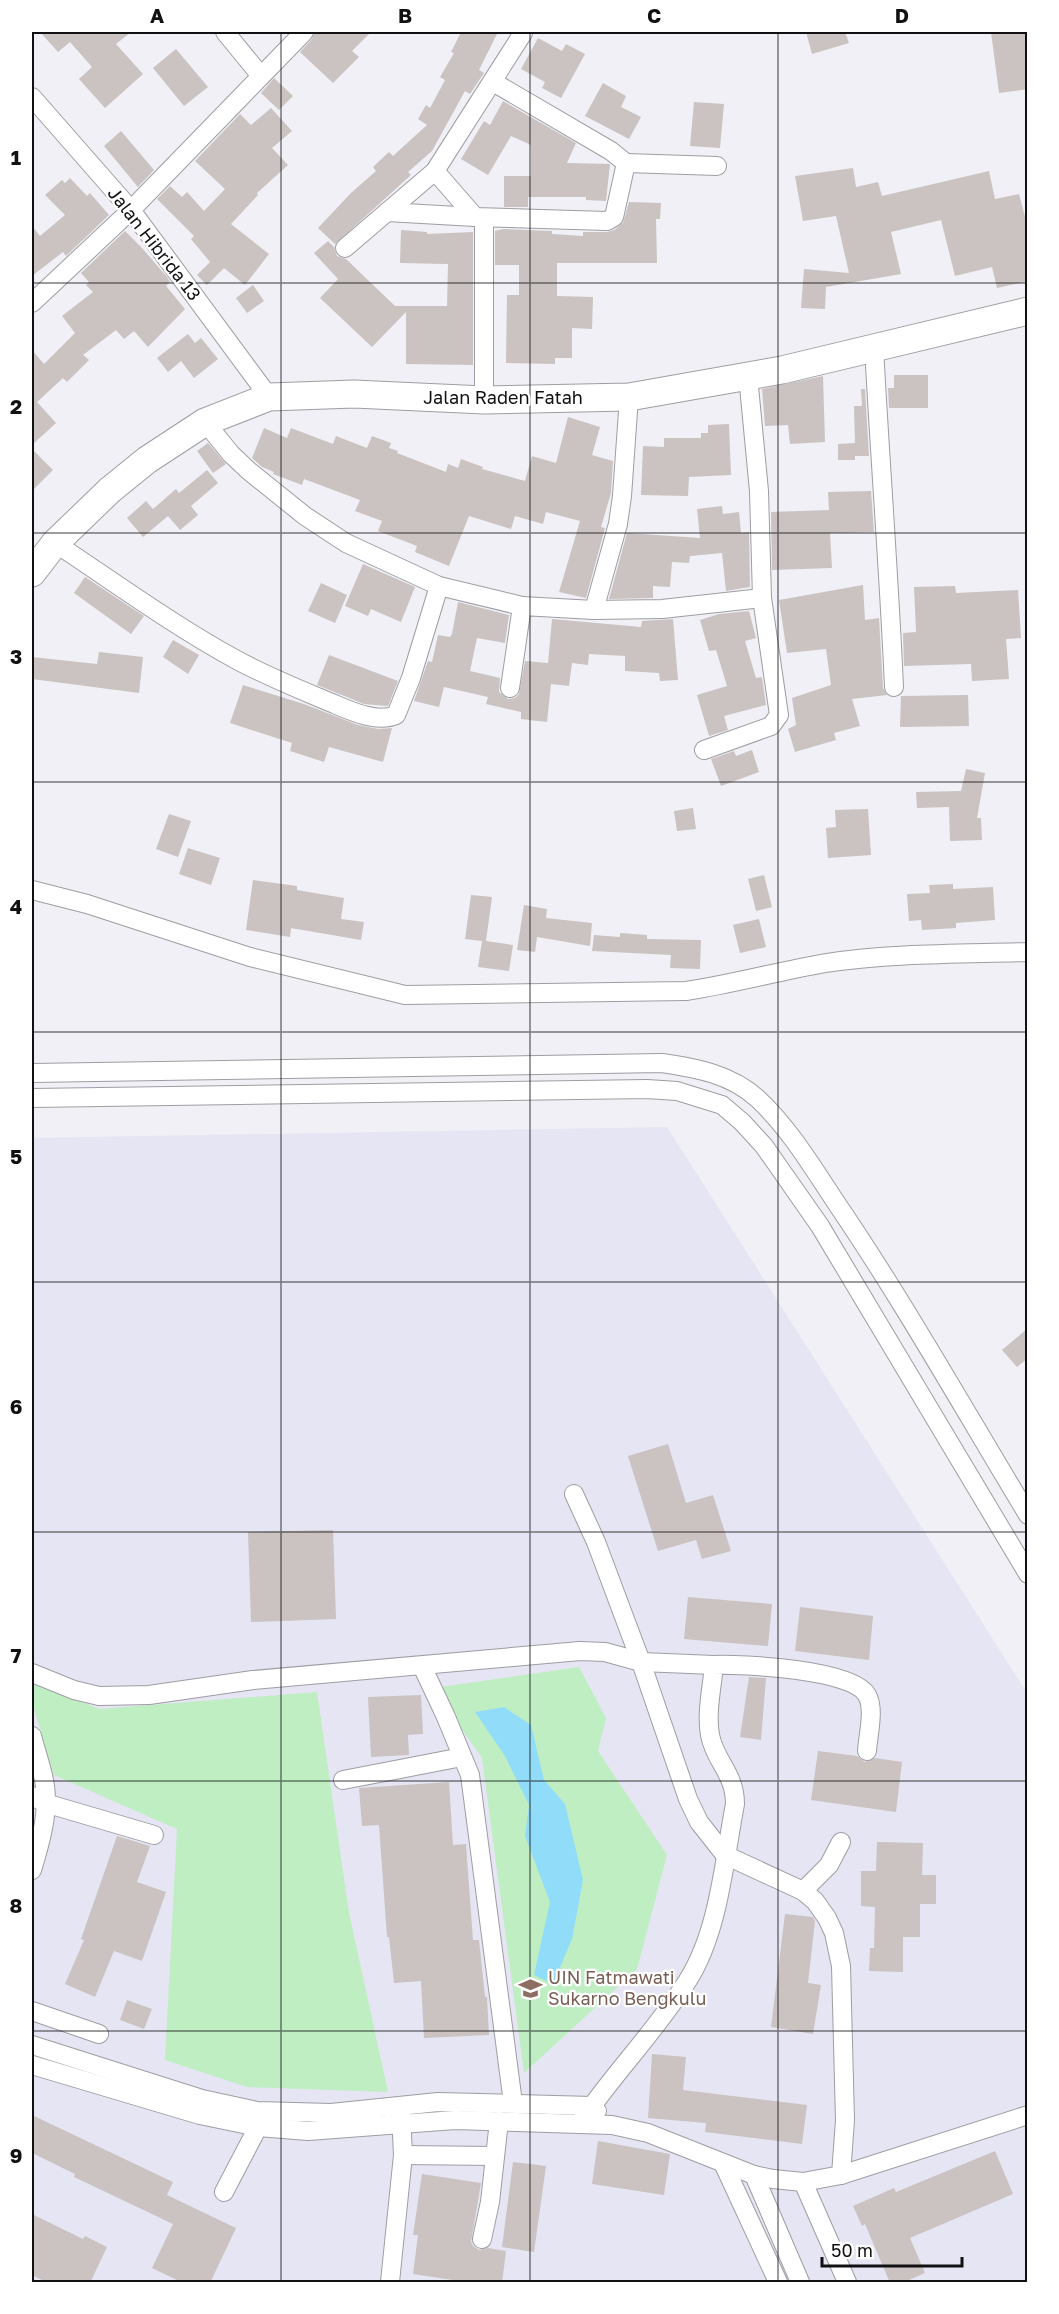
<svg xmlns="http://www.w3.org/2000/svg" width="1059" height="2314" font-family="'Golos Text',sans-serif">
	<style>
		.built { fill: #e6e5f3 }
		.green { fill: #beeec2 }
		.water { fill: #91dcf9 }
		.building { fill: #cac3c1 }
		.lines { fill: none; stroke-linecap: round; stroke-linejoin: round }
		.minor-casing { stroke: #9e9da3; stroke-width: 20 }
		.highway-casing { stroke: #9e9da3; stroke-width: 29 }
		.minor { stroke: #fff; stroke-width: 18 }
		.highway { stroke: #fff; stroke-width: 27 }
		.grid { fill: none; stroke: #111113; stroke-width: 1.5; stroke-opacity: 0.55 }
		.labels { text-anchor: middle; stroke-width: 4.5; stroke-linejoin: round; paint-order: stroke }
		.street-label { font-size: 18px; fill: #111113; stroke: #fff }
		.education-label { font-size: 18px; fill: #785e54; stroke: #fff; text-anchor: start }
		.neatline { fill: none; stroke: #111113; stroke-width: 2 }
		.grid-label { font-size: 20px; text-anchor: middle; font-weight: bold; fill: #111113 }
	</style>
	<rect width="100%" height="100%" fill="#f0f0f6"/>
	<path class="built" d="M 667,1127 L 1027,1693 L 1027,2282 L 32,2282 L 32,1138 Z"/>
	<g class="green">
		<path d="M 579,1667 L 606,1718 L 598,1751 L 667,1855 L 637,1969 L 524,2073 L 482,1758 L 433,1688 Z"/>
		<path d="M 32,1684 L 100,1709 L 317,1692 L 349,1913 L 388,2092 L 247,2087 L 165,2060 L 177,1829 L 54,1775 L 32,1702 Z"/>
	</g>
	<path class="water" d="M 504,1707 L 531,1725 L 544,1780 L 565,1804 L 583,1880 L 572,1939 L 553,1984 L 534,1975 L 550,1902 L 525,1836 L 529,1805 L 505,1756 L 475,1712 Z"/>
	<g class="building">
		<path d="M 40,32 L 131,32 L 116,44 L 143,74 L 105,108 L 79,79 L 92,67 L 70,42 L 58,52 Z"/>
		<path d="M 315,32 L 371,32 L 352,51 L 359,57 L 333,83 L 300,52 L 312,39 Z"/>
		<path d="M 461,32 L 498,32 L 479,70 L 484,73 L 470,94 L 465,91 L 432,151 L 408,172 L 411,175 L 335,244 L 318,228 L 351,193 L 376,171 L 373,167 L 389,152 L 393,156 L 427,125 L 418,119 L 426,105 L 430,108 L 445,80 L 440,77 L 454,53 L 451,52 Z"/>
		<path d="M 806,32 L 845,32 L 849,43 L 812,54 Z"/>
		<path d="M 991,32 L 1028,32 L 1028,89 L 999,93 Z"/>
		<path d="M 538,38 L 562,51 L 566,44 L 585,54 L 561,98 L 542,88 L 545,82 L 521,69 Z"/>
		<path d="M 176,49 L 208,87 L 184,106 L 153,68 Z"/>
		<path d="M 274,78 L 293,96 L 279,110 L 261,93 Z"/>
		<path d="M 603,83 L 626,96 L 621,107 L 641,117 L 629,139 L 585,116 Z"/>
		<path d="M 503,101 L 576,143 L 567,163 L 610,164 L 606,201 L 586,200 L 586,197 L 528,197 L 528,207 L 504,207 L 504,176 L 531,176 L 531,145 L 511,136 L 488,175 L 461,159 L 484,121 L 490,125 Z"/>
		<path d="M 694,102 L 724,104 L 720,148 L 690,146 Z"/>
		<path d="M 271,108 L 292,131 L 272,148 L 288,165 L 257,193 L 258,195 L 231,224 L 269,254 L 245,285 L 224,268 L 207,285 L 197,275 L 210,262 L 191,239 L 194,236 L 157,199 L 170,186 L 182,197 L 187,192 L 204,211 L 225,189 L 195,161 L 240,114 L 251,125 Z"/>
		<path d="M 121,131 L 154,170 L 138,187 L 104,146 Z"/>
		<path d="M 853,168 L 856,187 L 878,182 L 882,196 L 989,171 L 995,199 L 1019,194 L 1028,228 L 1028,281 L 997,288 L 992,267 L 955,276 L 941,220 L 891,232 L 901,274 L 826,287 L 825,309 L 801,308 L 804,269 L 849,273 L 836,216 L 803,221 L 795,176 Z"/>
		<path d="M 70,178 L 87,196 L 90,193 L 109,215 L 66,256 L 63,252 L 32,276 L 32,226 L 40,236 L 65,215 L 45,195 L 62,180 L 65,183 Z"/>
		<path d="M 629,202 L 661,203 L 660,219 L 656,219 L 657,263 L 557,263 L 557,296 L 593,297 L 592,329 L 572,328 L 572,358 L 555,358 L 555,364 L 506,363 L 507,295 L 519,295 L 519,265 L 495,265 L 495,231 L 504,229 L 552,231 L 552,234 L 583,236 L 583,232 L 607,232 L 614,230 L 623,223 Z"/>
		<path d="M 401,230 L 427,232 L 427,234 L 473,232 L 473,365 L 406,364 L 406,312 L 372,347 L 320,298 L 338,279 L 314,253 L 328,241 L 334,247 L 337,256 L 346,259 L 395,306 L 447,306 L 448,264 L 400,263 Z"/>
		<path d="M 125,231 L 142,248 L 167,277 L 170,282 L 166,286 L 185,309 L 148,347 L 134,331 L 124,339 L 116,330 L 83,355 L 89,360 L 67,382 L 63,378 L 37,402 L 56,423 L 32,445 L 32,350 L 44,364 L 75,333 L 62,316 L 93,292 L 86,285 L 89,282 L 81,273 Z"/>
		<path d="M 253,285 L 264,301 L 247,313 L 236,298 Z"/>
		<path d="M 188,334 L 195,343 L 201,338 L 218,359 L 194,378 L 181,361 L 168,372 L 157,358 Z"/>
		<path d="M 894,375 L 928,375 L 928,408 L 889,408 L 888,388 L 894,388 Z"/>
		<path d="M 823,376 L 825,442 L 790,444 L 788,425 L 765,426 L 762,389 Z"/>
		<path d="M 861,389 L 865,389 L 869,456 L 855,456 L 855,460 L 838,460 L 838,444 L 855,443 L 854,406 L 862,406 Z"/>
		<path d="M 568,417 L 600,427 L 592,455 L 613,461 L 611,493 L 601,527 L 605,528 L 586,598 L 559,592 L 580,521 L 546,512 L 543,524 L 515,516 L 511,529 L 469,516 L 449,566 L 415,552 L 417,546 L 378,531 L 382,521 L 355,511 L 360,500 L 304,479 L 302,485 L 273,474 L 274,472 L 262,467 L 252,458 L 264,428 L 287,438 L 291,428 L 333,444 L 336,436 L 367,448 L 372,436 L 391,443 L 389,448 L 398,451 L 397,453 L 446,472 L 448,464 L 458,468 L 461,459 L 483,467 L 482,469 L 525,481 L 532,456 L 556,463 Z"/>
		<path d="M 729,424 L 731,475 L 689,477 L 688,496 L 641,495 L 643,446 L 664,447 L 664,438 L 701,438 L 701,433 L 708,433 L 708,425 Z"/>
		<path d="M 208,443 L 226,464 L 213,473 L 197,451 Z"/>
		<path d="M 32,449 L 53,470 L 32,491 Z"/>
		<path d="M 207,470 L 218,483 L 191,506 L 198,515 L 180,530 L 168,516 L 143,537 L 127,518 L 146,501 L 153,509 L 176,489 L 179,493 Z"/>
		<path d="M 871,491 L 874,532 L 830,533 L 832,568 L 772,570 L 771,512 L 829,510 L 828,492 Z"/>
		<path d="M 722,506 L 723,514 L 739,512 L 741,533 L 749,532 L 750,587 L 726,591 L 722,553 L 690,556 L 689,563 L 672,562 L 670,587 L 653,586 L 653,598 L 609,599 L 627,533 L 700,538 L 697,509 Z"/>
		<path d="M 363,564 L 415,587 L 401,622 L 371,609 L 368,616 L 345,606 Z"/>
		<path d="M 85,577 L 144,616 L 131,634 L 74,593 Z"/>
		<path d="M 321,583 L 347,595 L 335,623 L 308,611 Z"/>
		<path d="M 863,585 L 865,620 L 879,618 L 883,688 L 887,695 L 852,699 L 860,726 L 834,733 L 836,740 L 795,752 L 788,729 L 796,725 L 792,698 L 831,685 L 826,649 L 787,653 L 779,600 Z"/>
		<path d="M 955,586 L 956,593 L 1018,590 L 1021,638 L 1006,639 L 1009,679 L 972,681 L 971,664 L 904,666 L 903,633 L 916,632 L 914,587 Z"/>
		<path d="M 458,602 L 509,615 L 505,643 L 477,638 L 470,671 L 500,678 L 499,692 L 508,699 L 515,698 L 519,694 L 525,661 L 548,663 L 552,619 L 641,627 L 642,621 L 673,619 L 678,680 L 660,681 L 659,673 L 625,671 L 625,656 L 589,654 L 588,665 L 572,663 L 569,686 L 551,684 L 547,722 L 521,719 L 521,712 L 486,704 L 488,697 L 444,687 L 439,707 L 414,701 L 428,661 L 432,662 L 438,635 L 450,637 L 452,634 Z"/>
		<path d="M 749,611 L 756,638 L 745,641 L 756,678 L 762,677 L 766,705 L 724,716 L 728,730 L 709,736 L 697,695 L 727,686 L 716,650 L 709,651 L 700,620 L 719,614 Z"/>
		<path d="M 173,640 L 199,655 L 188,674 L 163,657 Z"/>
		<path d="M 99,652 L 143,657 L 139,693 L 32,679 L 32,657 L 97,664 Z"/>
		<path d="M 329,655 L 398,681 L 388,706 L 364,704 L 317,685 Z"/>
		<path d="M 243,685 L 304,704 L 358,725 L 378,729 L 392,728 L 383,762 L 329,747 L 324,762 L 290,751 L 292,743 L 230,723 Z"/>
		<path d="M 968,695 L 969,726 L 900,727 L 901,696 Z"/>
		<path d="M 752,750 L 759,772 L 721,786 L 711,759 L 734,751 L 736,756 Z"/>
		<path d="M 966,769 L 985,773 L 977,818 L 981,818 L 982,840 L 950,841 L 949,807 L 917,808 L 916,792 L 961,791 Z"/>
		<path d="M 693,808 L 696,829 L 677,831 L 674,811 Z"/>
		<path d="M 868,809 L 871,855 L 828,858 L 826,828 L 836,827 L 835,810 Z"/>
		<path d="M 169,814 L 191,821 L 178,857 L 156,849 Z"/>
		<path d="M 188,848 L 220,858 L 211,885 L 179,874 Z"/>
		<path d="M 764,875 L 772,907 L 756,911 L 748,879 Z"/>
		<path d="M 253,880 L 297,886 L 297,890 L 344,898 L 341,919 L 364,922 L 361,940 L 291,928 L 290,937 L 246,930 Z"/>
		<path d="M 953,884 L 953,889 L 993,887 L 995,920 L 956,923 L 956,928 L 922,930 L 921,920 L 909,921 L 907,894 L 930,893 L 929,885 Z"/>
		<path d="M 471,895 L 492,897 L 486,941 L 513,945 L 509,971 L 478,967 L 482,941 L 465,939 Z"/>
		<path d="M 524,905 L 547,909 L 546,918 L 592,923 L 590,946 L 537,937 L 535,952 L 517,950 Z"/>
		<path d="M 759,919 L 766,947 L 740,953 L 733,925 Z"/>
		<path d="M 620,933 L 647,935 L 647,939 L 701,940 L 700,969 L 670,968 L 671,955 L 592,951 L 594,935 L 620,937 Z"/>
		<path d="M 1028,1328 L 1028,1358 L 1017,1367 L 1002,1350 Z"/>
		<path d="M 668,1444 L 686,1503 L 713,1495 L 731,1551 L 702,1559 L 696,1540 L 658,1551 L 628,1456 Z"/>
		<path d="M 333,1530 L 336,1619 L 251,1622 L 248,1532 Z"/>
		<path d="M 688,1597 L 772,1604 L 768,1646 L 684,1639 Z"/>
		<path d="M 800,1607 L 873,1616 L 869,1660 L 795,1651 Z"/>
		<path d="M 749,1677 L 766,1678 L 761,1740 L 740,1737 Z"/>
		<path d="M 421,1695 L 423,1734 L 408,1735 L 409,1755 L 371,1757 L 368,1697 Z"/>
		<path d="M 818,1751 L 857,1756 L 865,1762 L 875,1758 L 902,1762 L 896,1812 L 811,1800 Z"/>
		<path d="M 449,1782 L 453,1845 L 466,1844 L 473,1940 L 479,1940 L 485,1997 L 487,1997 L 489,2035 L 424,2038 L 421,1981 L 394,1983 L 389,1937 L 387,1937 L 379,1825 L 362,1826 L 359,1788 Z"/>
		<path d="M 117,1836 L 150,1846 L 137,1882 L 166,1892 L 142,1961 L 114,1951 L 95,1997 L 65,1984 L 84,1940 L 81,1939 Z"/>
		<path d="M 877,1842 L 923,1843 L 922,1875 L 936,1875 L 936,1904 L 920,1904 L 920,1937 L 903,1937 L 903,1972 L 869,1971 L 870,1948 L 874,1948 L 875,1907 L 861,1906 L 861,1871 L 876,1871 Z"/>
		<path d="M 785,1914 L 813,1917 L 815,1921 L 808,1983 L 821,1985 L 813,2034 L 771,2027 Z"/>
		<path d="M 127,2000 L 152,2009 L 144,2029 L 120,2020 Z"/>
		<path d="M 652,2054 L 686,2057 L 683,2090 L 807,2105 L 802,2144 L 705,2132 L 706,2123 L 648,2118 Z"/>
		<path d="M 32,2115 L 173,2182 L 167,2195 L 236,2228 L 210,2283 L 183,2283 L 152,2268 L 173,2224 L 74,2177 L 75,2174 L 32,2153 Z"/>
		<path d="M 598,2141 L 670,2154 L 664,2195 L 592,2184 Z"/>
		<path d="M 995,2151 L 1013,2194 L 910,2238 L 925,2273 L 902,2283 L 890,2283 L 865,2224 L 862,2226 L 853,2206 L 894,2188 L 896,2192 Z"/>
		<path d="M 513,2162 L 546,2166 L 534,2252 L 502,2247 Z"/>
		<path d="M 422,2174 L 481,2183 L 471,2242 L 473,2246 L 479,2250 L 488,2248 L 506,2251 L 502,2283 L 473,2283 L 413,2274 L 418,2235 L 413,2235 Z"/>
		<path d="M 32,2214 L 83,2239 L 85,2236 L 107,2247 L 90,2283 L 48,2283 L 32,2275 Z"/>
	</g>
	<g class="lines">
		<defs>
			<g id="minor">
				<path d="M 225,32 L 261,76"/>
				<path d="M 32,97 L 131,210 L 269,397"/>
				<path d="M 626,163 L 717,166"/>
				<path d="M 435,171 L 475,217 L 607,221 L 614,217 L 626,163 L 611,151 L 493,82"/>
				<path d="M 387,212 L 475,217"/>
				<path d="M 345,248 L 435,171 L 523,33"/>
				<path d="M 32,303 L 131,210 L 304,32"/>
				<path d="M 874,347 C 880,460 889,574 894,687"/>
				<path d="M 484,400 L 484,218"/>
				<path d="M 205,422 L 231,454 L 249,471 L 305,516 L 346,543 L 439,586 L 522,606"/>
				<path d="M 55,543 C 114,582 173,625 235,659 C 264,675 296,688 327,701 C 347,709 375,724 396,715 L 411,678 L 439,586"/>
				<path d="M 594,610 L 618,524 L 622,496 L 629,397"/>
				<path d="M 510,688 L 522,606 L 594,610 L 662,609 L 762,598"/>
				<path d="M 704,750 L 771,726 L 779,715 L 762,598 L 759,491 L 748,376"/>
				<path d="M 32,890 L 87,904 L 250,957 L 405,995 L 686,991 C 733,984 779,971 826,963 C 892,953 961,954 1028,952"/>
				<path d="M 32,1073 L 662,1063 C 696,1068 731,1074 758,1099 C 790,1129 813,1168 837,1204 C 905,1304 965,1411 1028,1515"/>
				<path d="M 32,1098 L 647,1089 L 677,1091 L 722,1105 L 742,1122 L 764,1146 L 820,1226 L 1028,1574"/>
				<path d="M 422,1666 L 446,1717 L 470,1775 L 513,2103"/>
				<path d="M 32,1673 L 74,1690 L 99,1696 L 149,1695 L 253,1680 L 580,1651 L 605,1652 L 641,1662 L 714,1665"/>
				<path d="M 32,1736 C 36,1752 43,1770 45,1786 C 49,1813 40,1844 32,1870"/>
				<path d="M 343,1780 L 462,1757"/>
				<path d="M 32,1796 L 45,1803 L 154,1835"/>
				<path d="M 803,1891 L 829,1865 L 841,1842"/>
				<path d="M 32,2011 L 99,2034"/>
				<path d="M 32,2045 L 202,2099 L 257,2111 L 331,2113 L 438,2102 L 592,2106 L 597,2111"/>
				<path d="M 32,2065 L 200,2115 L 258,2127 L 308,2131 L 455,2120 L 612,2125 L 648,2133 L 754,2175 L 773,2179 L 803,2182 L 841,2175 L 845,2120 L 841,1966 L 834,1933 L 827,1918 L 815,1901 L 803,1891 L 725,1855 L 699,1822 L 688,1799 L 641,1662 L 596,1542 L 574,1494"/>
				<path d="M 580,2123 C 613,2074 656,2031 688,1980 C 719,1931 724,1861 735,1804 C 735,1773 715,1762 710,1735 C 706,1713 712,1688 714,1665 C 742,1664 853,1669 867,1695 C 875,1709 868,1735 867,1751"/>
				<path d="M 403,2155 L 495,2156"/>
				<path d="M 723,2163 L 778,2282"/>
				<path d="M 754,2175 L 800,2282"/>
				<path d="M 841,2175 L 1028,2115"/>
				<path d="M 803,2182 L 847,2282"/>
				<path d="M 224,2192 L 258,2127"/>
				<path d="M 482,2239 L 490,2202 L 499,2121"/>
				<path d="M 390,2282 L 403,2155 L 401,2113"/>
			</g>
			<path id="highway" d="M 32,573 L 55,543 L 110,490 L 147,460 L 205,422 L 269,397 L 354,394 L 484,400 L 629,397 L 782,370 L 1028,311"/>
		</defs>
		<use href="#minor" class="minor-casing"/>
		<use href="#highway" class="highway-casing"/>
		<use href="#minor" class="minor"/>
		<use href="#highway" class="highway"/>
	</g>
	<path class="grid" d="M 281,32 L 281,2282M 530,32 L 530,2282M 778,32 L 778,2282M 32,283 L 1028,283M 32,533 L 1028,533M 32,782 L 1028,782M 32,1032 L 1028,1032M 32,1282 L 1028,1282M 32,1532 L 1028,1532M 32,1781 L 1028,1781M 32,2031 L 1028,2031"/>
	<defs>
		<symbol id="university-bare" viewBox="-9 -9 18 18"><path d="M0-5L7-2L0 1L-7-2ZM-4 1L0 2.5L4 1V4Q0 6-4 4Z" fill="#8d6e63" stroke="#fff" stroke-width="2.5" paint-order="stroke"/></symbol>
	</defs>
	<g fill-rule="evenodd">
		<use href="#university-bare" x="514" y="1972" width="33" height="33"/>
	</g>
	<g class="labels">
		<g class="street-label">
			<text transform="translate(154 244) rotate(52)" y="6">Jalan Hibrida 13</text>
			<text x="503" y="404">Jalan Raden Fatah</text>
		</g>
		<g class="education-label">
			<text x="548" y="1984">UIN Fatmawati<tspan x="548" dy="21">Sukarno Bengkulu</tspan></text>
		</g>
	</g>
	<rect width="1059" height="2314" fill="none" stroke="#ffffff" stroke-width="66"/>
	<path d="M822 2257v9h140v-9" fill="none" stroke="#111113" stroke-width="3"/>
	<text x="831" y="2257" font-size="18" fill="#111113" stroke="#ffffff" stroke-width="4.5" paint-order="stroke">50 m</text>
	<rect x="33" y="33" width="993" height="2248" class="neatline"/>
	<g class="grid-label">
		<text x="157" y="23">A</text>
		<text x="405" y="23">B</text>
		<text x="654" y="23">C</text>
		<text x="902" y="23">D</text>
		<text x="16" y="165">1</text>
		<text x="16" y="414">2</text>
		<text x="16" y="664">3</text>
		<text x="16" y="914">4</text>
		<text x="16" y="1164">5</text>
		<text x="16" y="1414">6</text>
		<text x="16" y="1663">7</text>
		<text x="16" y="1913">8</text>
		<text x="16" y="2163">9</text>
	</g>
</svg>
